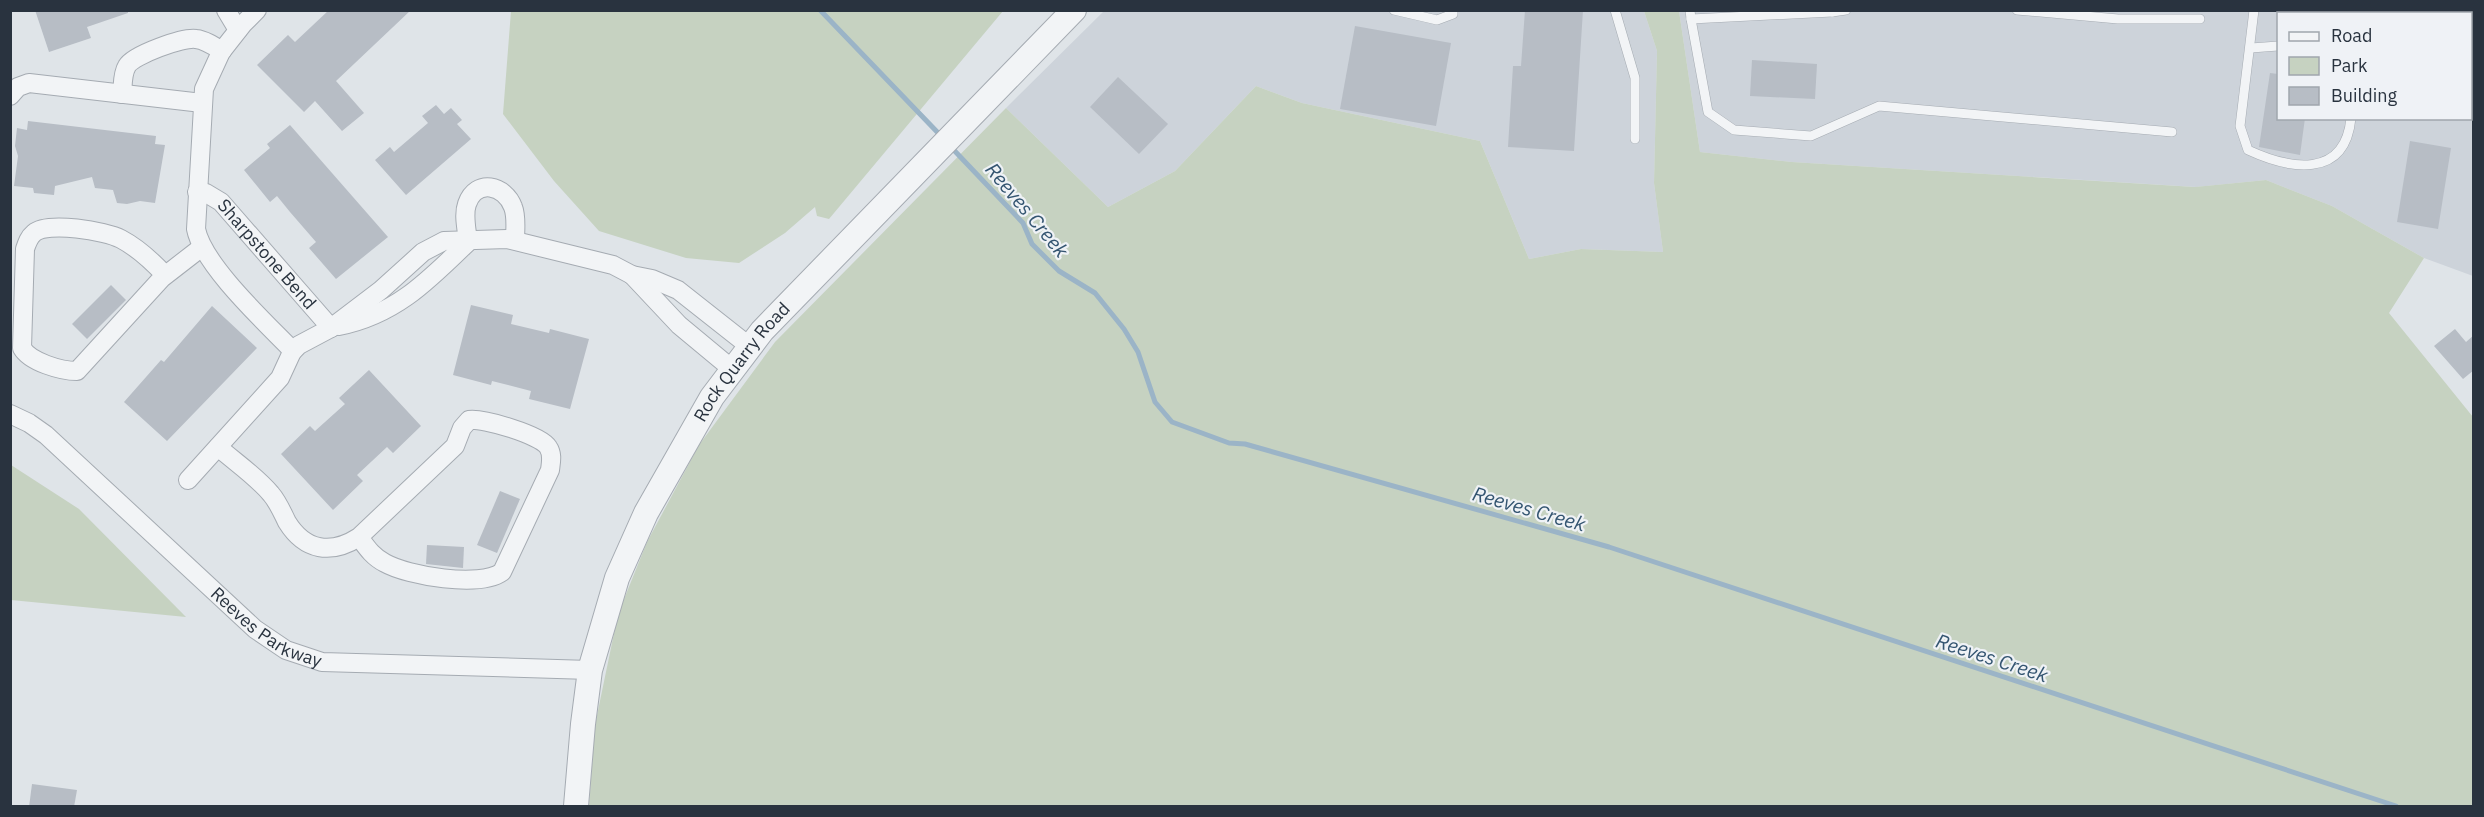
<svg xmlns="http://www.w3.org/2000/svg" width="2484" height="817" font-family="'IBM Plex Sans',sans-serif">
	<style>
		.built { fill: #cdd3da; fill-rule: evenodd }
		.green { fill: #c6d2c1 }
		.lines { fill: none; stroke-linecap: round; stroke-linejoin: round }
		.stream { stroke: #9bb4c7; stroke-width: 5 }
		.building { fill: #b7bdc5 }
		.service-casing { stroke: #a5abb2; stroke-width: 10 }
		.minor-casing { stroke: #a5abb2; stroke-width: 20 }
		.tertiary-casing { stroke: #a5abb2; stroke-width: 26 }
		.service { stroke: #f2f4f6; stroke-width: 9 }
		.minor { stroke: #f2f4f6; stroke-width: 18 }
		.tertiary { stroke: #f2f4f6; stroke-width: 24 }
		.labels { text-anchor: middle; stroke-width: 4.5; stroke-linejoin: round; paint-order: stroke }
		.street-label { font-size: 18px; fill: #29333f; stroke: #eff2f6 }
		.water-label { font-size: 20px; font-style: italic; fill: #345571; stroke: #eff2f6 }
	</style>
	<rect width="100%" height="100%" fill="#dfe4e8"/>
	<g class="built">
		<path d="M 1104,11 L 1644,11 L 1657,51 L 1654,183 L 1663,252 L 1581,249 L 1529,259 L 1480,141 L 1302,103 L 1256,86 L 1175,171 L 1108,207 L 1006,108 Z"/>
		<path d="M 1679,11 L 2473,11 L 2473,276 L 2424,258 L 2332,206 L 2266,180 L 2196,187 L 1792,162 L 1700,152 ZM 2278,14 L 2470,14 L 2470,118 L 2278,118 Z"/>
	</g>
	<g class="green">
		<path d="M 511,11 L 511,10 L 1003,11 L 829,219 L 817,216 L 815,207 L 785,233 L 739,263 L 686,258 L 599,231 L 554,181 L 503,114 Z"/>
		<path d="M 1644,11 L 1679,11 L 1700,152 L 1792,162 L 2195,187 L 2266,180 L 2332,206 L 2424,258 L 2389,313 L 2473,417 L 2473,806 L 589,806 L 595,725 L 618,614 L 647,542 L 699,445 L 775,342 L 1006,108 L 1108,207 L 1175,171 L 1256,86 L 1302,103 L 1480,141 L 1529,259 L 1581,249 L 1663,252 L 1654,183 L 1657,51 Z"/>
		<path d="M 11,465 L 79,509 L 186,617 L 11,600 Z"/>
	</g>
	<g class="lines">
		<g class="stream">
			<path d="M 820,10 L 942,137"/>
			<path d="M 950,146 L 1023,223 L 1032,244 L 1059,271 L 1095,293 L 1124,329 L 1138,352 L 1155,402 L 1172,422 L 1229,443 L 1245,444 L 1609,547 L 2396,806"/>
		</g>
	</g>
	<g class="building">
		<path d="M 35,10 L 128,10 L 128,13 L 87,27 L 91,38 L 49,52 Z"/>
		<path d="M 329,10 L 411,10 L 336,81 L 364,113 L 342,131 L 315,101 L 304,112 L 257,65 L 288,35 L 295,42 Z"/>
		<path d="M 1525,10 L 1583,10 L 1574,151 L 1508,147 L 1513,66 L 1521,66 Z"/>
		<path d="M 1355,26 L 1451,43 L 1436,126 L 1340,109 Z"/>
		<path d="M 1752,60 L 1817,64 L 1815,99 L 1750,96 Z"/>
		<path d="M 2270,73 L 2278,74 L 2278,118 L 2305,118 L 2300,155 L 2259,147 Z"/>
		<path d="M 1118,77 L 1168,124 L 1139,154 L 1090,107 Z"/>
		<path d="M 436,105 L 444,114 L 451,108 L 462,120 L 457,124 L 471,139 L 406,195 L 375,160 L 390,147 L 394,152 L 428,123 L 422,116 Z"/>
		<path d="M 28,121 L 156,136 L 155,144 L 165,145 L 155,203 L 140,201 L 127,204 L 117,203 L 113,190 L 95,188 L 92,177 L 55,186 L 54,195 L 34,193 L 33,188 L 14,186 L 18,156 L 15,146 L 17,128 L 27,130 Z"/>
		<path d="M 290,125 L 388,237 L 336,279 L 309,248 L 316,242 L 290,212 L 277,196 L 270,202 L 244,170 L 270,148 L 267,144 Z"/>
		<path d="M 2410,141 L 2451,148 L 2438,229 L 2397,222 Z"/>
		<path d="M 111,285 L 126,300 L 87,339 L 72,324 Z"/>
		<path d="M 471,305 L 513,315 L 511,324 L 549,333 L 550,329 L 589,339 L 570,409 L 529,399 L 531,391 L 492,381 L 491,385 L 453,375 Z"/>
		<path d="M 212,306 L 257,348 L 167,441 L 124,402 L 161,360 L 164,362 Z"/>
		<path d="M 2455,329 L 2466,342 L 2474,335 L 2474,370 L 2463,379 L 2434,346 Z"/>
		<path d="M 369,370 L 421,426 L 393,453 L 387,447 L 357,475 L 363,481 L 333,510 L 281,454 L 310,426 L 315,431 L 345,404 L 339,398 Z"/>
		<path d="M 500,491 L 520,499 L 497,553 L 477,545 Z"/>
		<path d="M 427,545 L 464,547 L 463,568 L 426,564 Z"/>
		<path d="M 32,784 L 77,790 L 74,807 L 29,807 Z"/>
	</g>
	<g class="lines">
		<defs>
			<g id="service">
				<path d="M 1394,10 L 1437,20 L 1453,14 L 1453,10"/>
				<path d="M 1615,10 L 1635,78 L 1635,139"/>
				<path d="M 1690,10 L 1691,19 L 1832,12 L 1832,10"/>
				<path d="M 2017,10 L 2118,19 L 2200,19"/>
				<path d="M 2254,10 L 2240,126 L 2248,150 C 2289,169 2345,180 2351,118"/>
				<path d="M 2364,10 L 2374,13"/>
				<path d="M 1832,12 L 1846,10"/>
				<path d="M 1691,19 L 1708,112 L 1734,130 L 1811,136 L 1879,106 L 2172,132"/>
				<path d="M 2251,48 L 2278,46"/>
			</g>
			<g id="minor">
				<path d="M 226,10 L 238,30"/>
				<path d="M 257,10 L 243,24 L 221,52 L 204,89 L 196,229 C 203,265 266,323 293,351"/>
				<path d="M 122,94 C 123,86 122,74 127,66 C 133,55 183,37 196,39 C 205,40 214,46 222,51"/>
				<path d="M 10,96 L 18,87 L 29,83 L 202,103"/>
				<path id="s1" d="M 197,192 L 206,193 L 221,202 L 331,328"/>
				<path d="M 165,275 C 152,261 138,248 121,239 C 106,231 47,221 34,233 C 29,237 27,243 25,249 L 22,348 C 30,362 61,371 77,371 L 162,278 L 202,247"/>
				<path d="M 632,275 L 679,325 L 732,369"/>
				<path d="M 339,326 C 395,315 428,281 468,242 C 467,230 463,215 467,204 C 476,178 505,185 513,207 C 517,217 515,230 515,240"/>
				<path id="s2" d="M 10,414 L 29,423 L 46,435 L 255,629 L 286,650 L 322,662 L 590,670"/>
				<path d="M 218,447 C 235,462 256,476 271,494 C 278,502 282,512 287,522 C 305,551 331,555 359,537 L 455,446 L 462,428 L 469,420 C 483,418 541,435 548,447 C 553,454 551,462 550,470 L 502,572 C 480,588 408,576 385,563 C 373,557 367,548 359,537"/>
				<path d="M 188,480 L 280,378 L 292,352 L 299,345 L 331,328 L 381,290 L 423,252 L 444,241 L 507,239 L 613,265 L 632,275 L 652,279 L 678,290 L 749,346"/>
			</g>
			<g id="tertiary">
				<path id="s3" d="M 576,806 L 583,724 L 590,670 L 617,578 L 646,513 L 712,397 L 762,331 L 1074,10"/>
			</g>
		</defs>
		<use href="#service" class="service-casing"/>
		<use href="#minor" class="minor-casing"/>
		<use href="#tertiary" class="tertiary-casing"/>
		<use href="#service" class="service"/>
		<use href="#minor" class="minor"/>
		<use href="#tertiary" class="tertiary"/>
	</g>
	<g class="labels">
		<g class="street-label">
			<text dy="6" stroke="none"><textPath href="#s1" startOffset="96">Sharpstone Bend</textPath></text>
			<text dy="6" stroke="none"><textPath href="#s3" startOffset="483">Rock Quarry Road</textPath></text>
			<text dy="6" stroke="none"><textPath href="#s2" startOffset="336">Reeves Parkway</textPath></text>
		</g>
		<g class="water-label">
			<text transform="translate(1027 210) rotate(50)" y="7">Reeves Creek</text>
			<text transform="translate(1529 509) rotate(16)" y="7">Reeves Creek</text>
			<text transform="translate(1992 658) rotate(18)" y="7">Reeves Creek</text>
		</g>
	</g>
	<rect width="2484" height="817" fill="none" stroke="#29333f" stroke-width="24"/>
	<rect x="2277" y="12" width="195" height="108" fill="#eff2f6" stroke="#a0a6ad" stroke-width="1.5"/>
	<rect x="2289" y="32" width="30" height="9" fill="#f2f4f6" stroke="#a0a6ad" stroke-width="1.5"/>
	<text x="2331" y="42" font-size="18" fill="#29333f">Road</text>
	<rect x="2289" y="57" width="30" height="18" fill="#c6d2c1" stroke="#a0a6ad" stroke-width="1.5"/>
	<text x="2331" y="72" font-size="18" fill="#29333f">Park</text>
	<rect x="2289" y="87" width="30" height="18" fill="#b7bdc5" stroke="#a0a6ad" stroke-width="1.5"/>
	<text x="2331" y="102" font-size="18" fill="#29333f">Building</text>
</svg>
